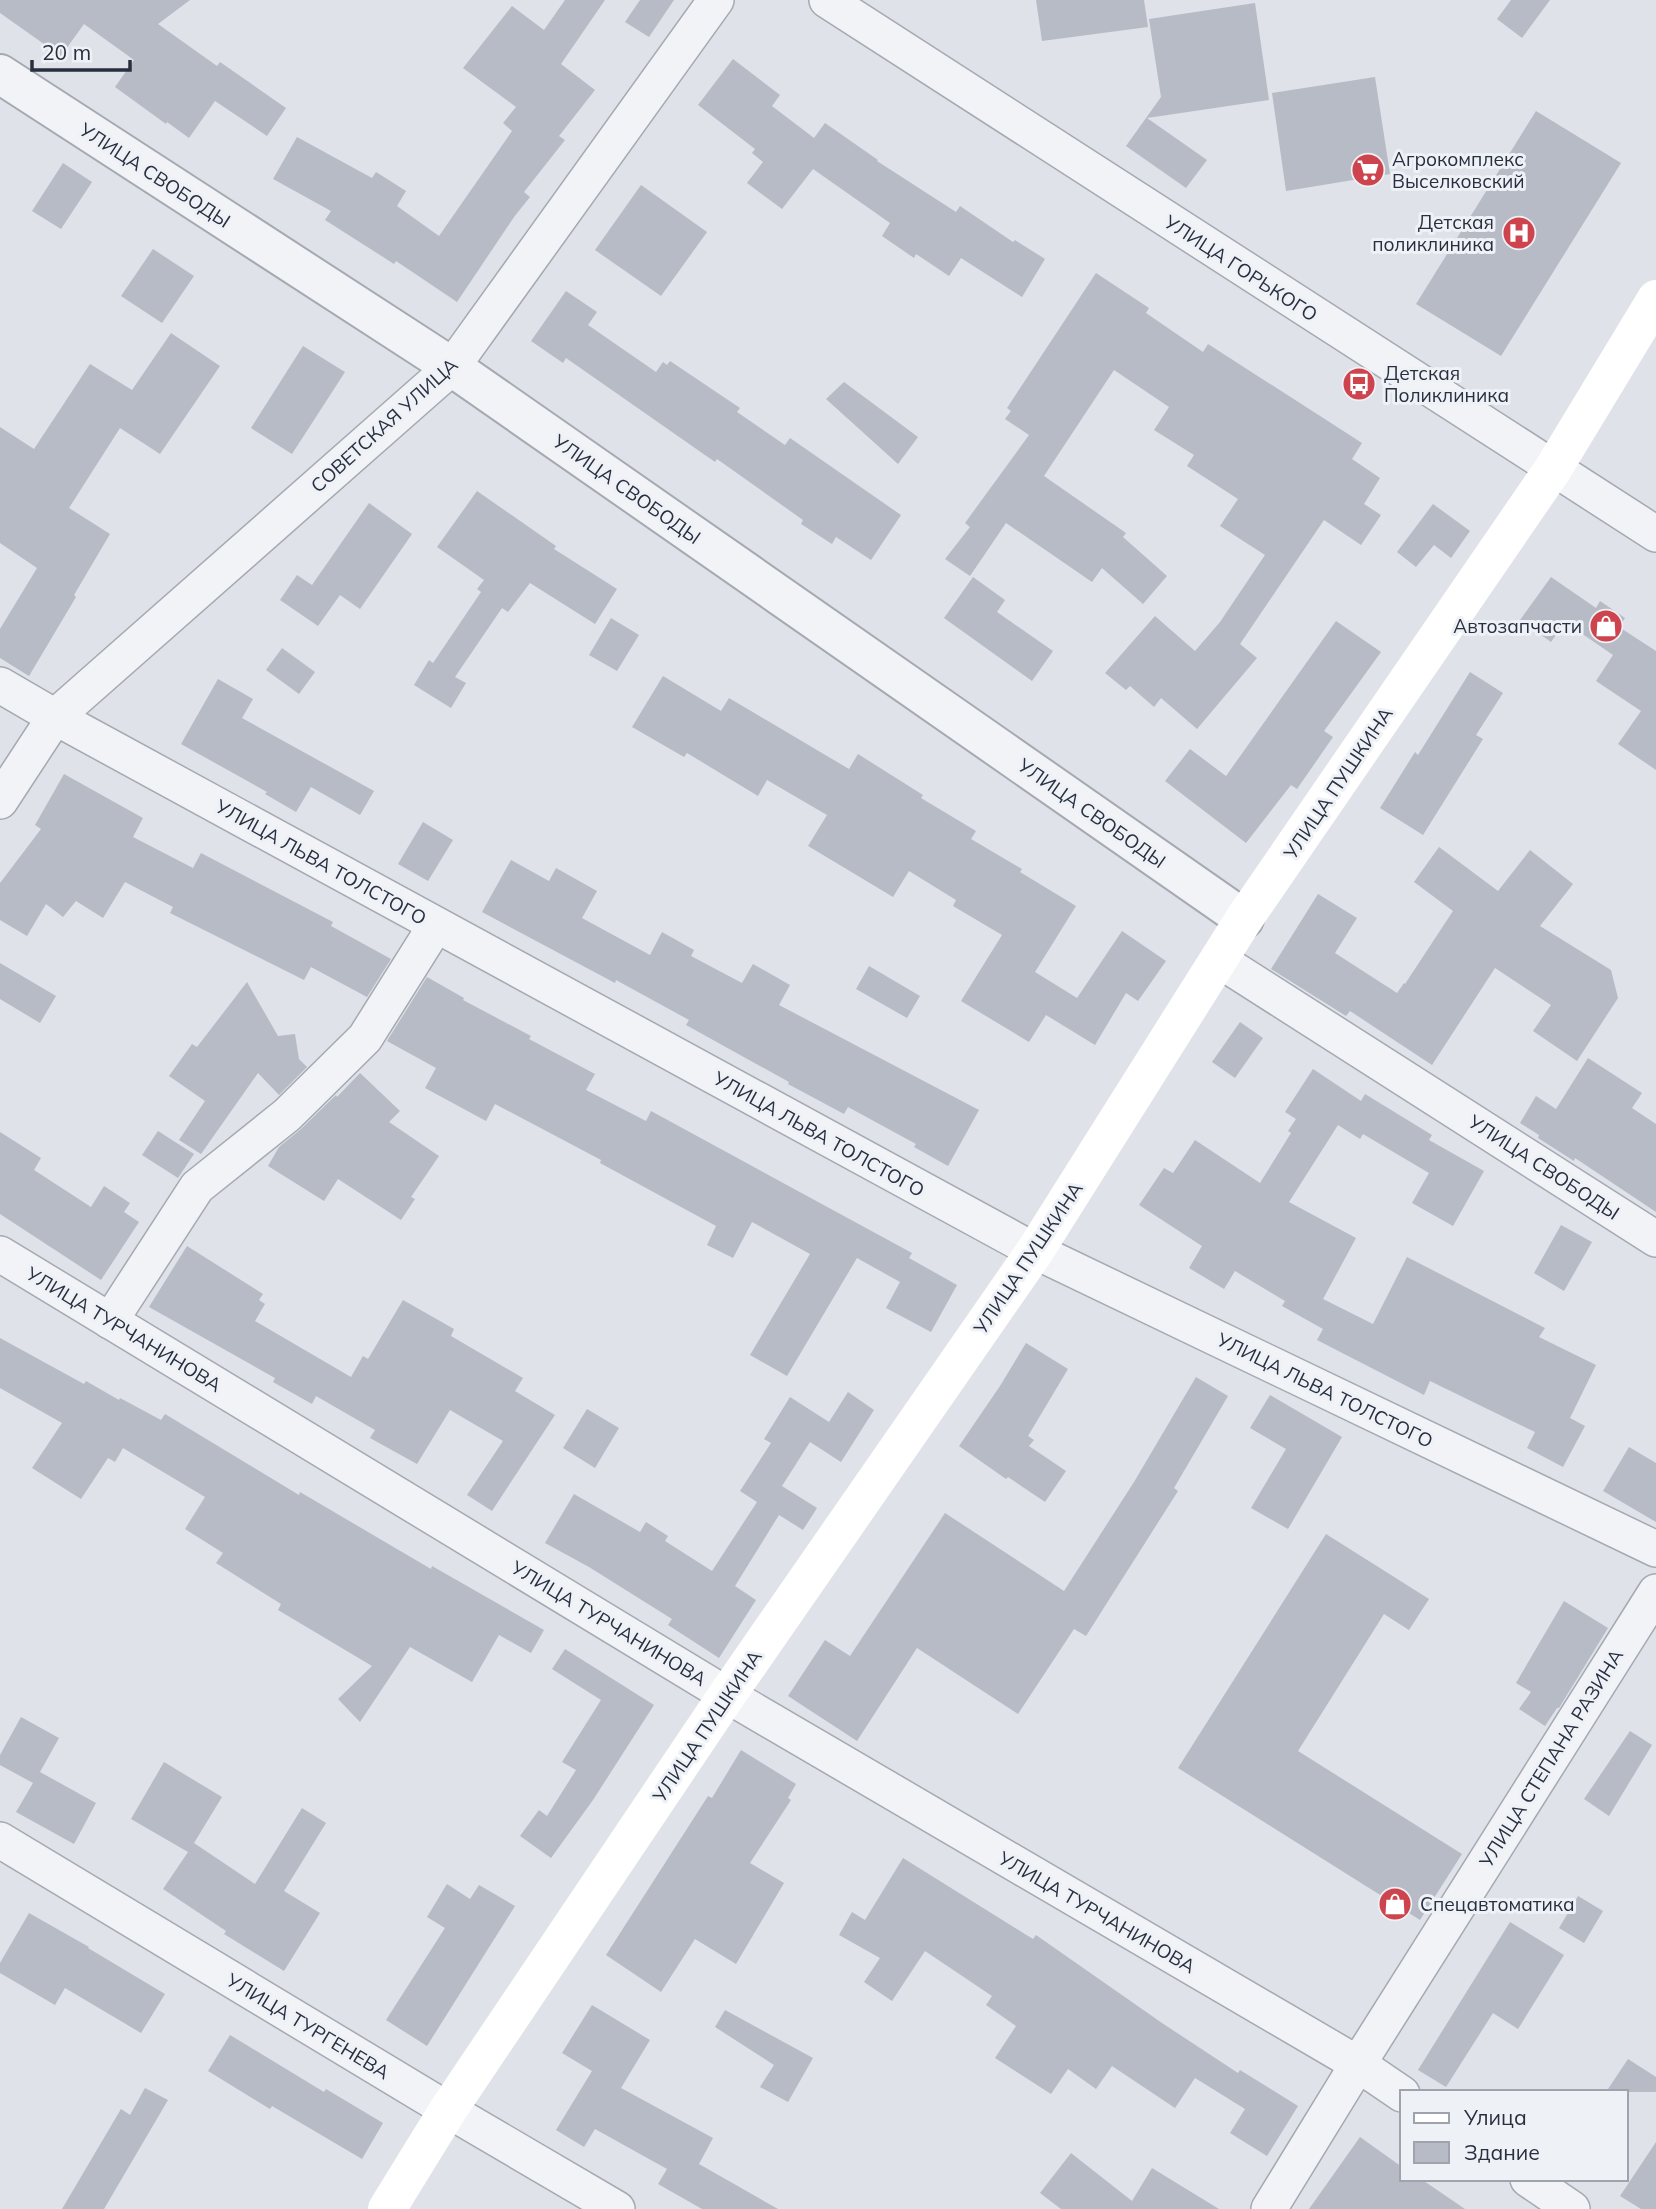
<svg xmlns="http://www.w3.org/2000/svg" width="1656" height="2209" font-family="Mulish,sans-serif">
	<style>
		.building { fill: #b6bbc5 }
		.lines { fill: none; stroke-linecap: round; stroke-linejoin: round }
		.minor-casing { stroke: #a4a9b2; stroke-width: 38 }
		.tertiary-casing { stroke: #a4a9b2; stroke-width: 42 }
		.minor { stroke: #f2f3f7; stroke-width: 35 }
		.tertiary { stroke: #f2f3f7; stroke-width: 38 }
		.secondary { stroke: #fff; stroke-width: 38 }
		.labels { text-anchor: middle; stroke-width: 6; stroke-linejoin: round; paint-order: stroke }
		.poi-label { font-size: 19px; fill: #282f3f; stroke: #eef1f6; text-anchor: start }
		.street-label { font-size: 19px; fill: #282f3f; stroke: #eef1f6 }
	</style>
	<rect width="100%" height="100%" fill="#dfe2e8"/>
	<g class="building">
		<path d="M 0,0 L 190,0 L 158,24 L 217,66 L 220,62 L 286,108 L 267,136 L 215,101 L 189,138 L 167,122 L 166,124 L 115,87 L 134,60 L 84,24 L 61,56 L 0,13 Z"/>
		<path d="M 565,0 L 605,0 L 561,64 L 595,90 L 559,136 L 565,140 L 524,192 L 530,197 L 514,217 L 457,302 L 396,261 L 394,264 L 325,220 L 331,211 L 273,179 L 297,137 L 372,178 L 376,172 L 406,191 L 397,206 L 439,236 L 512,131 L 503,123 L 516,107 L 463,68 L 512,6 L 544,30 Z"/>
		<path d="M 640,0 L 674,0 L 649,37 L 625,22 Z"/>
		<path d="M 1036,0 L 1144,0 L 1148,27 L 1042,41 Z"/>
		<path d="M 1511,0 L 1550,0 L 1522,38 L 1497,19 Z"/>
		<path d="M 1255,3 L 1269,100 L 1147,118 L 1207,160 L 1186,188 L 1126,146 L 1161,97 L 1149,19 Z"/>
		<path d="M 733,59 L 780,95 L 772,106 L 814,138 L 825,123 L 878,160 L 877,161 L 956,212 L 960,206 L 1013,242 L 1015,240 L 1045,259 L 1022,297 L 961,258 L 949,276 L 916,254 L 914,258 L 882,236 L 890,223 L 813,169 L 782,209 L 747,183 L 763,162 L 752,153 L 755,149 L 698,105 Z"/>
		<path d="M 1375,77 L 1390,174 L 1286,191 L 1272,93 Z"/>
		<path d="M 1536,111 L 1621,163 L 1501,356 L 1416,304 Z"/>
		<path d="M 63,163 L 92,182 L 61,229 L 32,211 Z"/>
		<path d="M 641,185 L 707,232 L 661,296 L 595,250 Z"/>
		<path d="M 153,249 L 194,276 L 162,323 L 121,296 Z"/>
		<path d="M 1096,273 L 1149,308 L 1146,313 L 1203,352 L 1208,344 L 1362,443 L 1352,459 L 1380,478 L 1364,504 L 1381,515 L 1361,545 L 1324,520 L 1240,644 L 1257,658 L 1197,729 L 1161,698 L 1154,707 L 1130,686 L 1126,690 L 1105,673 L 1155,616 L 1195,651 L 1220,622 L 1265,555 L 1220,526 L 1238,499 L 1187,466 L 1194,455 L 1154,430 L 1169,407 L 1114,370 L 1044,476 L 1126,533 L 1123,537 L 1167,576 L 1143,604 L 1102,568 L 1092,582 L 1006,523 L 970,576 L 945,559 L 970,527 L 965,523 L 1029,435 L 1005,419 L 1011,411 L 1007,408 Z"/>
		<path d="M 566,291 L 597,312 L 588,325 L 656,372 L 663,362 L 667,365 L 670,361 L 740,408 L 737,412 L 785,445 L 790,438 L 901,515 L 871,560 L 836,537 L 832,544 L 801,524 L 803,520 L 717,459 L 715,462 L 566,358 L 563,363 L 531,341 Z"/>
		<path d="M 171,333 L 220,366 L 160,454 L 120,428 L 69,508 L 110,534 L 74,595 L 76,597 L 29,676 L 0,658 L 0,629 L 37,568 L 0,543 L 0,427 L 34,449 L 90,364 L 132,390 Z"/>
		<path d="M 303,346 L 345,372 L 292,454 L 251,428 Z"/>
		<path d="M 844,382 L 918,437 L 898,464 L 826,399 Z"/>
		<path d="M 477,491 L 556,546 L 554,549 L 617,589 L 595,624 L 530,583 L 508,612 L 502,608 L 455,677 L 466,683 L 451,708 L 414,685 L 429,660 L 433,663 L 481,592 L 477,589 L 484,580 L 437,547 Z"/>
		<path d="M 369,503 L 412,534 L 360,609 L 340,595 L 318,626 L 280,600 L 297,575 L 312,585 Z"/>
		<path d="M 1433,504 L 1470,531 L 1451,558 L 1434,545 L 1416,567 L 1397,552 Z"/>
		<path d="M 973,577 L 1005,600 L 997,612 L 1053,651 L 1032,681 L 944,618 Z"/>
		<path d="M 1551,577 L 1596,608 L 1600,601 L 1625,618 L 1619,627 L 1656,651 L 1656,770 L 1618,744 L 1641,711 L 1596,681 L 1613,655 L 1565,622 L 1551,642 L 1520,620 Z"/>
		<path d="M 611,618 L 639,635 L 617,671 L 589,655 Z"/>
		<path d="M 1336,621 L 1381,652 L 1324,731 L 1333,737 L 1297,789 L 1291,785 L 1246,843 L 1165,781 L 1190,749 L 1226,776 Z"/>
		<path d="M 282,648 L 315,672 L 299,694 L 266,670 Z"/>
		<path d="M 1470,672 L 1503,693 L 1476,735 L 1483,739 L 1423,835 L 1380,808 L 1415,752 L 1418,755 Z"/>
		<path d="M 663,676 L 721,711 L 729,698 L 849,769 L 858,754 L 923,795 L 921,798 L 976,831 L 971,839 L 1022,869 L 1020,872 L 1076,906 L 1035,972 L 1077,998 L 1122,931 L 1166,961 L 1138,1001 L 1126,993 L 1095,1045 L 1046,1015 L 1029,1042 L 961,1001 L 1002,935 L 953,906 L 956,900 L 909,871 L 893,897 L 808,846 L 827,815 L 767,780 L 758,796 L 687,753 L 684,757 L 632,727 Z"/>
		<path d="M 218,679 L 253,699 L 242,718 L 374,791 L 360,815 L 311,787 L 296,812 L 265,794 L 267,792 L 181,744 Z"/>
		<path d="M 64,774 L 143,818 L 133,837 L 193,868 L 201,853 L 333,922 L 331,926 L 391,959 L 367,997 L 311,967 L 304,980 L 170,913 L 173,907 L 125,882 L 103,918 L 76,901 L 63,917 L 46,904 L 27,936 L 0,920 L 0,883 L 41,829 L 35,825 Z"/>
		<path d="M 423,822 L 453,840 L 428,881 L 398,864 Z"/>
		<path d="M 1439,847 L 1498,891 L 1530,850 L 1573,884 L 1540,926 L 1611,970 L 1618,998 L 1577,1061 L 1533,1031 L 1551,1005 L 1495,968 L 1432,1065 L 1350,1011 L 1346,1016 L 1271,969 L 1318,894 L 1357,918 L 1335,953 L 1397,993 L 1404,983 L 1405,984 L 1453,911 L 1414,882 Z"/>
		<path d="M 511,860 L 549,881 L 556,868 L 597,891 L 582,918 L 650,955 L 662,932 L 694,950 L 691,956 L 742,983 L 753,964 L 790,985 L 779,1005 L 979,1110 L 948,1166 L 914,1147 L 916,1144 L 848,1107 L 844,1114 L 788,1084 L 789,1082 L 686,1025 L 689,1020 L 616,980 L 615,983 L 482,912 Z"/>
		<path d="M 0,963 L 56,996 L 40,1023 L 0,999 Z"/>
		<path d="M 869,966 L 920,996 L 907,1018 L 856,989 Z"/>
		<path d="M 427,977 L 464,998 L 463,1000 L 531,1036 L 529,1039 L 595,1074 L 586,1090 L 646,1121 L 651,1111 L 912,1253 L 909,1258 L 957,1285 L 931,1332 L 886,1308 L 900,1282 L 857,1258 L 787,1376 L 750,1355 L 810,1254 L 752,1222 L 733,1258 L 707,1245 L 716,1226 L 600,1163 L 601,1160 L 495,1104 L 486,1121 L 425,1088 L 436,1068 L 387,1041 Z"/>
		<path d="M 247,982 L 278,1036 L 295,1034 L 299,1059 L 307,1067 L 279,1095 L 258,1073 L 201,1154 L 179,1140 L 205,1101 L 169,1076 L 192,1044 L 197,1047 Z"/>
		<path d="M 1240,1022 L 1263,1038 L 1235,1078 L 1212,1062 Z"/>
		<path d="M 1588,1058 L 1642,1093 L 1632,1108 L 1656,1124 L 1656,1212 L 1575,1158 L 1574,1161 L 1538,1138 L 1539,1135 L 1520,1123 L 1536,1096 L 1556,1109 Z"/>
		<path d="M 1313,1069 L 1361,1101 L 1365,1094 L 1432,1135 L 1429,1140 L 1484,1171 L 1453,1226 L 1412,1203 L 1429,1173 L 1363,1134 L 1360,1139 L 1338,1125 L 1289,1202 L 1356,1238 L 1323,1299 L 1373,1324 L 1407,1257 L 1545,1328 L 1539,1337 L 1596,1365 L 1570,1418 L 1585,1426 L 1563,1467 L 1527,1448 L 1535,1432 L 1430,1381 L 1424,1395 L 1317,1340 L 1323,1329 L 1282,1306 L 1285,1301 L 1235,1271 L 1224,1289 L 1189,1268 L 1202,1246 L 1139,1205 L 1164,1168 L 1173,1173 L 1195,1140 L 1260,1183 L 1291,1133 L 1288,1131 L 1296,1119 L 1285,1112 Z"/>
		<path d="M 360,1073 L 400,1111 L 389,1122 L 439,1156 L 411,1197 L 415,1199 L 401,1220 L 338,1179 L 324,1201 L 268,1166 L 279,1147 L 301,1129 L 336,1095 L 337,1097 Z"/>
		<path d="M 158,1131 L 194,1154 L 178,1178 L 142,1155 Z"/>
		<path d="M 0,1132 L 41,1158 L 34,1170 L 91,1207 L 104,1186 L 130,1203 L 124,1212 L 139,1222 L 101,1280 L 0,1214 Z"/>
		<path d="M 1561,1225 L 1592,1242 L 1564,1291 L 1534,1273 Z"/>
		<path d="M 187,1246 L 263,1294 L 259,1300 L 265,1304 L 255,1321 L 351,1377 L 363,1356 L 368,1359 L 403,1300 L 454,1329 L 451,1336 L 523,1378 L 515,1391 L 555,1415 L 492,1511 L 467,1495 L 503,1441 L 450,1410 L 417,1464 L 370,1438 L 375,1430 L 316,1396 L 312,1404 L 273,1382 L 275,1378 L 149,1307 Z"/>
		<path d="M 0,1338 L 84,1384 L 86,1381 L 119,1400 L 120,1398 L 161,1420 L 165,1414 L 299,1495 L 300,1492 L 431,1569 L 432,1566 L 544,1630 L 531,1653 L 499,1635 L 472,1682 L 410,1647 L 360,1722 L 338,1699 L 372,1666 L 278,1610 L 281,1604 L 216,1563 L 223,1553 L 185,1529 L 205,1497 L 123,1448 L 115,1462 L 108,1458 L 81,1499 L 32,1468 L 62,1423 L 0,1388 Z"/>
		<path d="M 1026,1343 L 1068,1369 L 1028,1436 L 1034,1440 L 1029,1446 L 1066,1471 L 1045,1502 L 1008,1477 L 1006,1479 L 959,1446 L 1000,1386 Z"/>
		<path d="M 1196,1377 L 1228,1396 L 1174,1488 L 1178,1491 L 1086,1636 L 1074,1629 L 1018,1714 L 917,1648 L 857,1741 L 788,1696 L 825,1640 L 850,1656 L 945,1513 L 1064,1591 L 1134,1482 Z"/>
		<path d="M 848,1392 L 874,1410 L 841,1462 L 810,1442 L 782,1486 L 817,1508 L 803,1530 L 779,1515 L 735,1586 L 756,1600 L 719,1658 L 668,1625 L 672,1619 L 589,1567 L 545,1543 L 574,1494 L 640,1532 L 646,1522 L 668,1536 L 665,1541 L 712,1571 L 757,1502 L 740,1491 L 771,1443 L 764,1439 L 790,1397 L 829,1422 Z"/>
		<path d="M 1270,1395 L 1342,1437 L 1288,1529 L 1251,1508 L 1286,1449 L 1250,1428 Z"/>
		<path d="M 587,1409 L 619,1428 L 595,1468 L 563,1448 Z"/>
		<path d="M 1629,1447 L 1656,1463 L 1656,1522 L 1603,1491 Z"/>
		<path d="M 1326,1534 L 1429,1599 L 1409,1630 L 1384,1614 L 1298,1751 L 1462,1854 L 1420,1920 L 1178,1768 Z"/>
		<path d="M 1564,1601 L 1608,1628 L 1559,1708 L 1557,1708 L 1545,1726 L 1519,1709 L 1531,1692 L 1516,1683 Z"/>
		<path d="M 565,1649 L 654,1705 L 593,1800 L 551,1858 L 520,1836 L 539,1810 L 547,1816 L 576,1770 L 562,1762 L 601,1700 L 552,1669 Z"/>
		<path d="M 21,1717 L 59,1738 L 40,1772 L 96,1803 L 74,1844 L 16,1812 L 33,1783 L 0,1765 L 0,1755 Z"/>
		<path d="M 1630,1731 L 1652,1745 L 1609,1816 L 1584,1799 Z"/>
		<path d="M 741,1750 L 796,1784 L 788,1798 L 791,1800 L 750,1863 L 784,1883 L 736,1964 L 695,1939 L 661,1992 L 606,1955 L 708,1796 L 712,1798 Z"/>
		<path d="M 164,1762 L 222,1797 L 194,1843 L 255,1884 L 302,1808 L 326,1823 L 284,1891 L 320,1913 L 284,1971 L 224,1934 L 226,1931 L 163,1889 L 188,1852 L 131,1819 Z"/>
		<path d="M 903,1858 L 1033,1939 L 1036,1935 L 1162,2023 L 1238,2073 L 1240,2070 L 1298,2106 L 1267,2156 L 1230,2133 L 1245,2109 L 1195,2078 L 1175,2108 L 1112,2066 L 1096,2089 L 1068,2069 L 1051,2094 L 995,2058 L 1016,2026 L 986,2005 L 992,1996 L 925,1951 L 892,2001 L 864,1982 L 880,1958 L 839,1935 L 852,1912 L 865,1920 Z"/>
		<path d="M 447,1884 L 470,1899 L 479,1885 L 515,1906 L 427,2046 L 386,2020 L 445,1928 L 427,1917 Z"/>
		<path d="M 1578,1896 L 1603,1911 L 1584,1943 L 1559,1928 Z"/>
		<path d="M 29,1913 L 89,1947 L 88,1948 L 165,1994 L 141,2033 L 65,1988 L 55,2005 L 0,1973 L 0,1963 Z"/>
		<path d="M 1510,1922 L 1564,1955 L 1518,2029 L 1493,2013 L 1446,2087 L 1418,2070 Z"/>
		<path d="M 592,2005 L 650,2040 L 621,2088 L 713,2138 L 699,2164 L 778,2209 L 702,2209 L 658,2184 L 667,2169 L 595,2129 L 584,2147 L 556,2130 L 592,2071 L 562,2053 Z"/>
		<path d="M 725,2010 L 813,2058 L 788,2102 L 760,2087 L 774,2065 L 715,2027 Z"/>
		<path d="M 230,2035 L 324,2092 L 326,2089 L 383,2123 L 362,2159 L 272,2106 L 270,2109 L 208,2071 Z"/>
		<path d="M 1628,2059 L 1656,2077 L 1656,2092 L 1606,2092 Z"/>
		<path d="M 145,2088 L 168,2100 L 104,2209 L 62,2209 L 121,2109 L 130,2115 Z"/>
		<path d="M 1360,2137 L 1402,2167 L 1402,2179 L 1421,2179 L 1465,2209 L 1309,2209 Z"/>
		<path d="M 1656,2142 L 1656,2209 L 1641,2209 L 1620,2196 Z"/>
		<path d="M 1071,2153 L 1132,2201 L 1152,2168 L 1219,2209 L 1061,2209 L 1040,2193 Z"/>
	</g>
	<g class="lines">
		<defs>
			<g id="minor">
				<path d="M 827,0 L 1656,534"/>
				<path d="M 0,685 L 55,717 L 1035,1251 L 1656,1549"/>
				<path d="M 0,801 L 55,717 L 452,367 L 716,0"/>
				<path d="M 1219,960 L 1656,1239"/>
				<path d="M 0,1254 L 727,1695 L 1358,2064 L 1402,2094"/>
				<path d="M 110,1321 L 197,1187 L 287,1115 L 365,1038 L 436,925"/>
				<path d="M 0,1840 L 448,2110 L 617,2209"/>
				<path d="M 1528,2179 L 1572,2209"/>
				<path d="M 1269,2209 L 1358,2064 L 1656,1592"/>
			</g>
			<path id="tertiary" d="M 0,74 L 452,367 L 1244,919"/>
		</defs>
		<use href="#minor" class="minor-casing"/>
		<use href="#tertiary" class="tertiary-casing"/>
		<use href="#minor" class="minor"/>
		<use href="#tertiary" class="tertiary"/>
		<path class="secondary" d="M 387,2209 L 448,2110 L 727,1695 L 1035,1251 L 1244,919 L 1553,469 L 1656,299"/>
	</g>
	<defs>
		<symbol id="supermarket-disc" viewBox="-11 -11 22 22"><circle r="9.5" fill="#cd444e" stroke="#eef1f6"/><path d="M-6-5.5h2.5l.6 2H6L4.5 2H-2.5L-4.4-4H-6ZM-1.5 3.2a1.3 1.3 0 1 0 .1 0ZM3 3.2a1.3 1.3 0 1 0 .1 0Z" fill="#fff"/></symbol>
		<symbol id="hospital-disc" viewBox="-11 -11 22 22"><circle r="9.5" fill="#cd444e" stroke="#eef1f6"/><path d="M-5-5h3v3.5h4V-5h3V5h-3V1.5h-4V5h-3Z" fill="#fff"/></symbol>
		<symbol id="bus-disc" viewBox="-11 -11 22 22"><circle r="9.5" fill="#cd444e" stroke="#eef1f6"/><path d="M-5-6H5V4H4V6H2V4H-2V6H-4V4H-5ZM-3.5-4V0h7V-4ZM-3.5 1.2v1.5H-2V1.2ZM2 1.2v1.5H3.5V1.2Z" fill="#fff"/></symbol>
		<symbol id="shop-disc" viewBox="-11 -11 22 22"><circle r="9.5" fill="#cd444e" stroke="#eef1f6"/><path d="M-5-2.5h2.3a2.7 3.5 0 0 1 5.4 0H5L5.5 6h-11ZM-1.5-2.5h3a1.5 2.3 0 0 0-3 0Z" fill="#fff"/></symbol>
	</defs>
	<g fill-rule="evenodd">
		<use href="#supermarket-disc" x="1349" y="151" width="38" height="38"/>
		<use href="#hospital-disc" x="1500" y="214" width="38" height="38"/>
		<use href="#bus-disc" x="1340" y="365" width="38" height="38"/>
		<use href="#shop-disc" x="1587" y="607" width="38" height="38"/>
		<use href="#shop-disc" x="1376" y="1885" width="38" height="38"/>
	</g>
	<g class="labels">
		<g class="poi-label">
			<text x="1392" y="166">Агрокомплекс<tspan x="1392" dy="22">Выселковский</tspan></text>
			<text x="1494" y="229" text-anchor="end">Детская<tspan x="1494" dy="22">поликлиника</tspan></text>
			<text x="1384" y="380">Детская<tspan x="1384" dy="22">Поликлиника</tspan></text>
			<text x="1582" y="633" text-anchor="end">Автозапчасти</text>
			<text x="1420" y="1911">Спецавтоматика</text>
		</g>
		<g class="street-label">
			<text transform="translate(155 175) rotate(33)" y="7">УЛИЦА СВОБОДЫ</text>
			<text transform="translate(1241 268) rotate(33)" y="7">УЛИЦА ГОРЬКОГО</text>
			<text transform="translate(384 425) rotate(-42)" y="7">СОВЕТСКАЯ УЛИЦА</text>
			<text transform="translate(627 489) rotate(35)" y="7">УЛИЦА СВОБОДЫ</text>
			<text transform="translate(1338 783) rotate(-56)" y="7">УЛИЦА ПУШКИНА</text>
			<text transform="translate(1092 813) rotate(35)" y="7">УЛИЦА СВОБОДЫ</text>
			<text transform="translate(321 862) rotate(29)" y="7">УЛИЦА ЛЬВА ТОЛСТОГО</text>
			<text transform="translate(819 1134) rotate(29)" y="7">УЛИЦА ЛЬВА ТОЛСТОГО</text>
			<text transform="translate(1544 1167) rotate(33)" y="7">УЛИЦА СВОБОДЫ</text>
			<text transform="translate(1028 1258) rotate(-56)" y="7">УЛИЦА ПУШКИНА</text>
			<text transform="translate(124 1329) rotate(31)" y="7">УЛИЦА ТУРЧАНИНОВА</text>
			<text transform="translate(1325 1390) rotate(26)" y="7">УЛИЦА ЛЬВА ТОЛСТОГО</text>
			<text transform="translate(609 1623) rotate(31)" y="7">УЛИЦА ТУРЧАНИНОВА</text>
			<text transform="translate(707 1726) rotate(-56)" y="7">УЛИЦА ПУШКИНА</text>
			<text transform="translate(1551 1758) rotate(-58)" y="7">УЛИЦА СТЕПАНА РАЗИНА</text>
			<text transform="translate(1097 1912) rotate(30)" y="7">УЛИЦА ТУРЧАНИНОВА</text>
			<text transform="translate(308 2026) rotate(31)" y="7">УЛИЦА ТУРГЕНЕВА</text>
		</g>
	</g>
	<rect x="1400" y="2090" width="228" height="91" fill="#eef1f6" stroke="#9fa3ad" stroke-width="2"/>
	<rect x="1414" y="2113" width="35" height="10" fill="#ffffff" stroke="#9fa3ad" stroke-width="2"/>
	<text x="1464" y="2125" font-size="21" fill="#282f3f">Улица</text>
	<rect x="1414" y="2142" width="35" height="21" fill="#b6bbc5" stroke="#9fa3ad" stroke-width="2"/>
	<text x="1464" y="2160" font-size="21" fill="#282f3f">Здание</text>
	<path d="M32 60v10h98v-10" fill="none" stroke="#282f3f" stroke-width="3.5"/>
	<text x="42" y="60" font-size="21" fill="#282f3f" stroke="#eef1f6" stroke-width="5" paint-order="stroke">20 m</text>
</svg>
